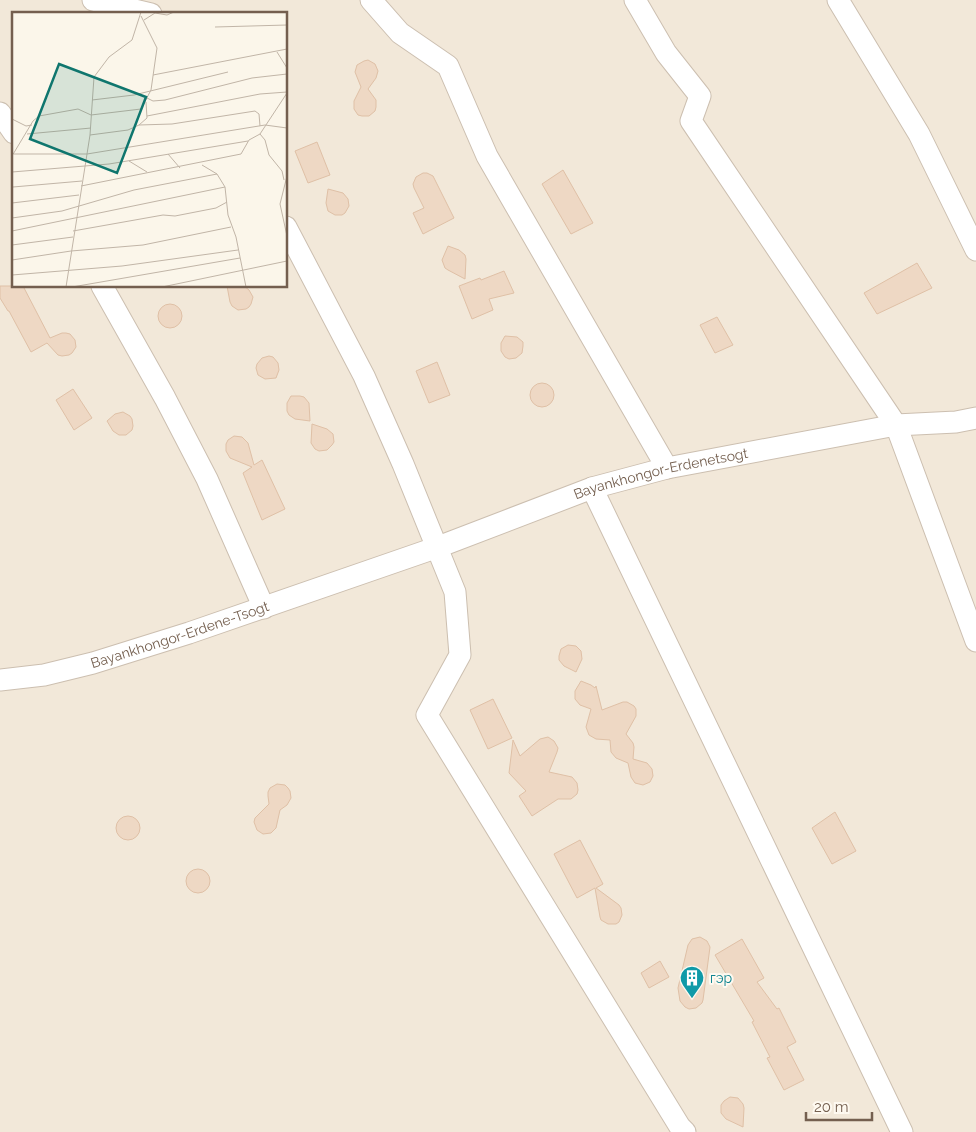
<svg xmlns="http://www.w3.org/2000/svg" width="976" height="1132" font-family="Raleway,sans-serif">
	<style>
		.residential { fill: #f2e8d9; fill-rule: evenodd }
		.building { fill: #eed8c4; stroke: #dfc0a6 }
		.lines { fill: none; stroke-linecap: round; stroke-linejoin: round }
		.minor-casing { stroke: #ccbfb0; stroke-width: 23 }
		.minor { stroke: #fff; stroke-width: 21 }
		.labels { text-anchor: middle; stroke-width: 4; stroke-linejoin: round; paint-order: stroke }
		.street-label { font-size: 14px; fill: #745f4f; stroke: #fef9f0 }
		.culture-label { font-size: 14px; fill: #0d838f; stroke: #fef9f0; text-anchor: start }
		.inset-road { fill: none; stroke: #c1b5a7; stroke-width: 1 }
		.view { fill: #0f766e; fill-opacity: 0.15; stroke: #0f766e; stroke-width: 2.5 }
		.inset-edge { fill: none; stroke: #745f4f; stroke-width: 2.5 }
	</style>
	<rect width="100%" height="100%" fill="#fbf6ea"/>
	<path class="residential" d="M 0,0 L 976,0 L 976,1132 L 0,1132 ZM 14,14 L 286,14 L 286,286 L 14,286 Z"/>
	<g class="building">
		<path d="M 368,60 L 375,64 L 378,71 L 376,78 L 368,89 L 376,100 L 376,107 L 375,111 L 369,116 L 362,116 L 358,115 L 354,109 L 354,101 L 361,87 L 355,72 L 357,65 L 364,61 Z"/>
		<path d="M 317,142 L 330,175 L 308,183 L 295,151 Z"/>
		<path d="M 563,170 L 593,223 L 571,234 L 542,184 Z"/>
		<path d="M 423,173 L 427,173 L 433,176 L 454,218 L 423,234 L 413,213 L 424,208 L 414,188 L 413,184 L 416,177 Z"/>
		<path d="M 328,189 L 343,193 L 348,199 L 349,206 L 345,213 L 342,215 L 335,215 L 328,211 L 326,203 Z"/>
		<path d="M 448,246 L 459,250 L 465,255 L 466,259 L 465,279 L 448,270 L 445,268 L 442,260 Z"/>
		<path d="M 917,263 L 932,288 L 877,314 L 864,293 Z"/>
		<path d="M 504,271 L 514,293 L 489,299 L 493,310 L 472,319 L 459,286 L 480,278 L 481,280 Z"/>
		<path d="M 0,286 L 23,286 L 50,338 L 62,333 L 66,333 L 70,334 L 75,340 L 76,347 L 72,353 L 69,355 L 62,356 L 58,355 L 47,343 L 31,352 L 9,311 L 8,311 L 0,298 Z"/>
		<path d="M 227,286 L 244,286 L 249,290 L 253,297 L 251,304 L 249,307 L 246,309 L 238,310 L 232,306 L 230,302 Z"/>
		<circle cx="170" cy="316" r="12"/>
		<path d="M 717,317 L 733,345 L 715,353 L 700,325 Z"/>
		<path d="M 505,336 L 517,337 L 523,342 L 523,346 L 522,353 L 516,358 L 509,359 L 505,357 L 501,351 L 501,343 Z"/>
		<path d="M 269,356 L 273,357 L 278,363 L 279,370 L 276,378 L 265,379 L 258,375 L 256,368 L 257,364 L 262,358 Z"/>
		<path d="M 437,362 L 450,395 L 429,403 L 416,371 Z"/>
		<circle cx="542" cy="395" r="12"/>
		<path d="M 73,389 L 92,418 L 74,430 L 56,400 Z"/>
		<path d="M 291,396 L 300,396 L 304,397 L 309,403 L 310,421 L 295,419 L 289,415 L 287,411 L 287,403 Z"/>
		<path d="M 123,412 L 130,416 L 132,419 L 133,426 L 132,430 L 126,435 L 119,435 L 113,431 L 107,421 L 115,414 Z"/>
		<path d="M 312,424 L 327,429 L 333,434 L 334,442 L 332,445 L 327,450 L 319,451 L 315,449 L 311,443 Z"/>
		<path d="M 234,436 L 242,437 L 248,443 L 254,465 L 262,460 L 285,509 L 262,520 L 243,473 L 252,467 L 230,458 L 226,451 L 226,444 L 228,440 Z"/>
		<path d="M 568,645 L 576,646 L 581,651 L 582,659 L 576,672 L 564,666 L 559,660 L 559,656 L 561,649 Z"/>
		<path d="M 581,681 L 591,685 L 595,688 L 596,686 L 602,710 L 623,702 L 627,702 L 634,706 L 636,709 L 636,716 L 626,734 L 633,743 L 634,747 L 633,759 L 647,763 L 652,769 L 653,776 L 650,782 L 643,785 L 635,783 L 631,777 L 628,763 L 616,758 L 611,752 L 610,740 L 596,739 L 589,735 L 586,727 L 591,709 L 580,705 L 575,699 L 575,691 Z"/>
		<path d="M 493,699 L 512,738 L 488,749 L 470,710 Z"/>
		<path d="M 548,737 L 554,741 L 558,748 L 557,752 L 549,772 L 572,777 L 577,783 L 578,790 L 577,794 L 571,799 L 558,799 L 532,816 L 519,796 L 526,791 L 509,773 L 513,740 L 520,756 L 540,739 Z"/>
		<path d="M 277,784 L 285,785 L 288,788 L 290,791 L 291,798 L 287,805 L 280,810 L 276,828 L 271,833 L 263,834 L 257,830 L 254,822 L 255,818 L 269,804 L 268,796 L 268,792 L 270,788 Z"/>
		<path d="M 835,812 L 856,851 L 832,864 L 812,828 Z"/>
		<circle cx="128" cy="828" r="12"/>
		<path d="M 580,840 L 603,884 L 596,888 L 619,905 L 621,908 L 622,915 L 619,922 L 616,924 L 608,924 L 601,920 L 600,917 L 595,888 L 577,898 L 554,854 Z"/>
		<circle cx="198" cy="881" r="12"/>
		<path d="M 700,937 L 707,941 L 710,947 L 703,1000 L 702,1003 L 696,1008 L 689,1009 L 685,1007 L 680,1001 L 678,988 L 688,945 L 692,939 Z"/>
		<path d="M 742,939 L 764,978 L 757,982 L 777,1009 L 779,1008 L 796,1042 L 787,1047 L 804,1080 L 784,1090 L 767,1058 L 770,1057 L 752,1022 L 754,1021 L 715,955 Z"/>
		<path d="M 660,961 L 669,977 L 649,988 L 641,973 Z"/>
		<path d="M 730,1097 L 738,1098 L 743,1104 L 744,1108 L 743,1127 L 726,1119 L 721,1113 L 721,1105 L 724,1101 Z"/>
	</g>
	<g class="lines">
		<defs>
			<g id="minor">
				<path d="M 93,0 L 151,14"/>
				<path d="M 371,0 L 400,33 L 448,66 L 487,156 L 667,468"/>
				<path d="M 635,0 L 666,53 L 700,96 L 691,121 L 896,425 L 976,641"/>
				<path d="M 838,0 L 919,134 L 976,250"/>
				<path d="M 0,113 L 14,133"/>
				<path d="M 286,227 L 364,376 L 403,464 L 455,592 L 460,655 L 427,715 L 680,1127 L 685,1132"/>
				<path d="M 102,286 L 165,398 L 207,479 L 264,608"/>
				<path d="M 592,488 L 902,1132"/>
				<path id="s1" d="M 0,680 L 44,675 L 93,663 L 189,633 L 438,547 L 592,488 L 667,468 L 896,425 L 956,422 L 976,418"/>
			</g>
		</defs>
		<use href="#minor" class="minor-casing"/>
		<use href="#minor" class="minor"/>
	</g>
	<defs>
		<symbol id="building-pin" viewBox="-11 -11 22 30"><path d="M0 17L-7.5 6A9.5 9.5 0 1 1 7.5 6Z" fill="#0f9aa8" stroke="#fef9f0"/><path d="M-4-6H4V6H1V3H-1V6H-4ZM-2.5-4.3h1.7v1.8h-1.7ZM.8-4.3h1.7v1.8H.8ZM-2.5-1h1.7V.8h-1.7ZM.8-1h1.7V.8H.8Z" fill="#fff"/></symbol>
	</defs>
	<g fill-rule="evenodd">
		<use href="#building-pin" x="678" y="964" width="28" height="38"/>
	</g>
	<g class="labels">
		<g class="street-label">
			<text dy="5" stroke="none"><textPath href="#s1" startOffset="694">Bayankhongor-Erdenetsogt</textPath></text>
			<text dy="5" stroke="none"><textPath href="#s1" startOffset="186">Bayankhongor-Erdene-Tsogt</textPath></text>
		</g>
		<g class="culture-label">
			<text x="710" y="983">гэр</text>
		</g>
	</g>
	<g transform="translate(12 12)">
		<rect width="275" height="275" fill="#fbf6ea"/>
		<path class="inset-road" d="M 132,8 L 143,1 L 155,3 L 162,0M 203,15 L 275,13M 265,40 L 275,56M 141,63 L 275,37M 135,86 L 141,89 L 153,88 L 240,66 L 275,62M 80,88 L 122,83 L 216,60M 135,104 L 248,82 L 275,80M 0,107 L 14,114 L 20,113M 127,113 L 160,112 L 243,99 L 247,102 L 248,114M 15,122 L 79,116M 248,122 L 253,128 L 257,143 L 270,159 L 272,168M 78,123 L 116,118 L 127,113 L 135,106 L 134,90M 2,142 L 75,142 L 253,113 L 275,116M 156,142 L 168,156M 0,144 L 21,109 L 27,104 L 66,97 L 79,103 L 129,97 L 139,78 L 145,36 L 129,4M 117,149 L 135,160M 190,153 L 205,162 L 213,175 L 216,203 L 224,225 L 234,275M 0,160 L 97,152 L 236,129M 275,164 L 268,192 L 275,224M 69,174 L 229,142 L 237,128 L 248,122 L 275,81M 1,175 L 70,169M 0,191 L 67,183M 0,206 L 50,199 L 122,178 L 205,162M 0,219 L 213,175M 61,219 L 151,203 L 163,204 L 204,196 L 215,190M 0,233 L 61,225M 0,248 L 59,239 L 131,233 L 219,215M 0,263 L 110,254 L 226,238M 54,275 L 78,123 L 82,65 L 97,45 L 120,28 L 129,0M 60,275 L 228,246M 150,275 L 275,249"/>
		<path class="view" d="M 47,52 L 134,85 L 105,161 L 18,127 Z"/>
		<rect width="275" height="275" class="inset-edge"/>
	</g>
	<path d="M806 1112v8h66v-8" fill="none" stroke="#745f4f" stroke-width="2.5"/>
	<text x="814" y="1112" font-size="15" fill="#745f4f" stroke="#fef9f0" stroke-width="4" paint-order="stroke">20 m</text>
</svg>
